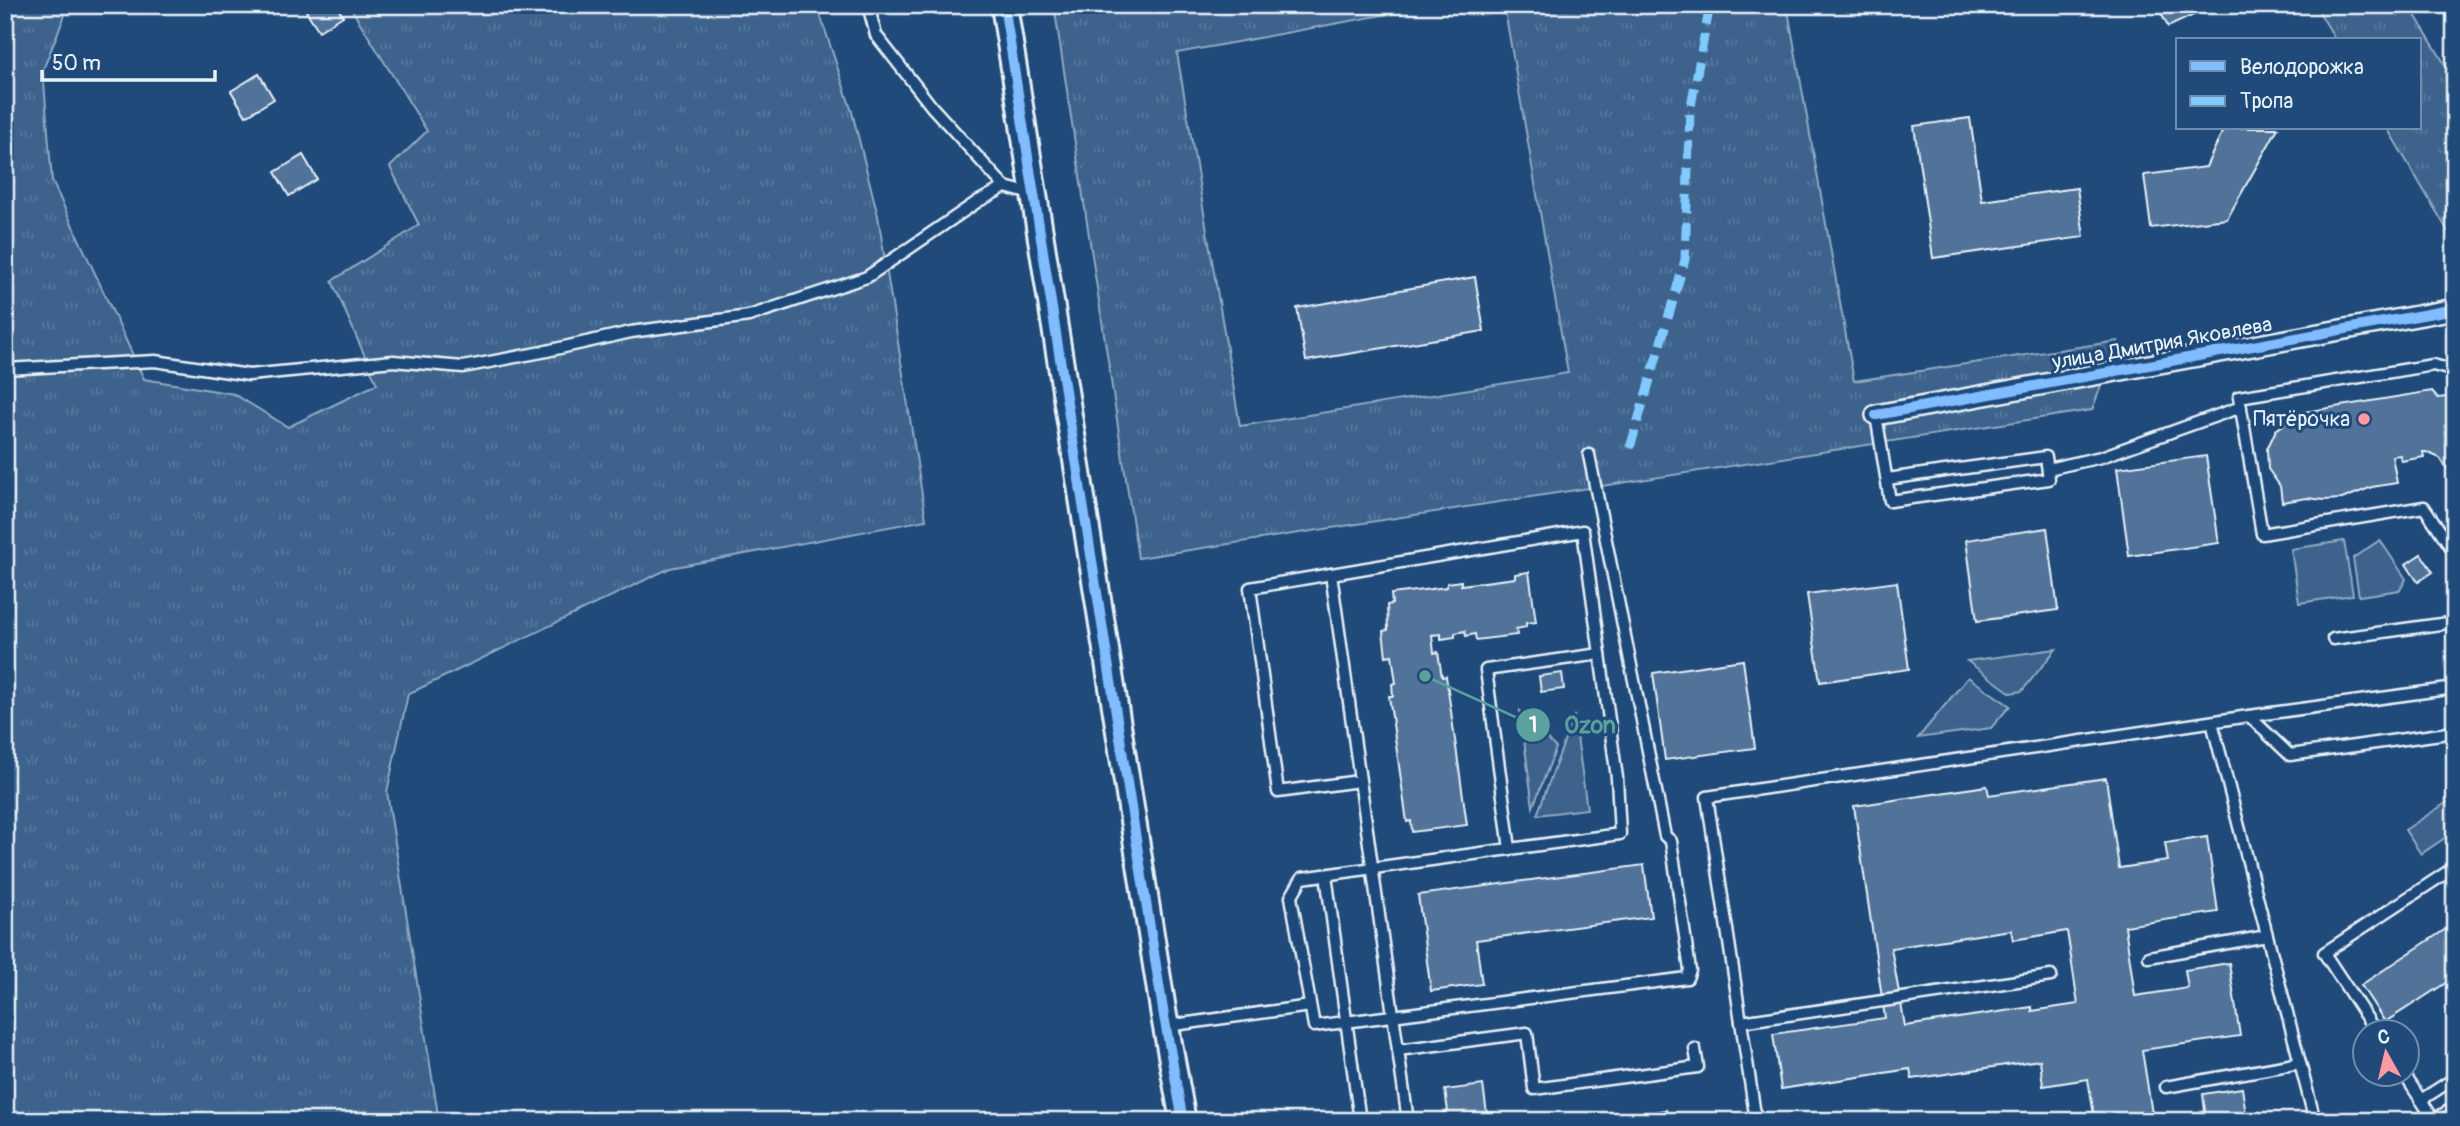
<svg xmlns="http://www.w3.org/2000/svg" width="2460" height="1126" font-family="Pangolin,sans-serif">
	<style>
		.grass { fill: url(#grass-tufts); stroke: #92aac2; stroke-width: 2 }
		.green { fill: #3c628c; stroke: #92aac2; stroke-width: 2 }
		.building { fill: #517399; stroke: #e8f1f8; stroke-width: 2; fill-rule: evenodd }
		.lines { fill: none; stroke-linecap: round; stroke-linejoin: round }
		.service-casing { stroke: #e8f1f8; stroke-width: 15 }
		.minor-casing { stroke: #e8f1f8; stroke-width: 24 }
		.tertiary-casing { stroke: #e8f1f8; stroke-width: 30 }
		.service { stroke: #1f4a7a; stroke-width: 10 }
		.minor { stroke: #1f4a7a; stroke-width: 19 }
		.tertiary { stroke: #1f4a7a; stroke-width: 24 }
		.quiet { stroke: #80caff; stroke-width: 9; stroke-dasharray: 18 9; stroke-linecap: butt }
		.cycleway-casing { stroke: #1f4a7a; stroke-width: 15 }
		.cycleway { stroke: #80bcff; stroke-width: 10 }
		.poi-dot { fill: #ff9aa2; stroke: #1f4a7a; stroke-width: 2.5 }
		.labels { text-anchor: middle; stroke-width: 6; stroke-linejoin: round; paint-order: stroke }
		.street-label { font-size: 21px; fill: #e8f1f8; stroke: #1f4a7a }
		.poi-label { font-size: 21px; fill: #e8f1f8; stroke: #1f4a7a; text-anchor: end }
		.leader { fill: none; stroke: #5ba19e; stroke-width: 2.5 }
		.callout-dot { fill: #5ba19e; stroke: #1f4a7a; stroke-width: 2.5 }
		.mark-label { font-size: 21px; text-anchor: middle; font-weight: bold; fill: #fff }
		.callout-label { font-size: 23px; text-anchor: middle; font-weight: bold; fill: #5ba19e; stroke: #1f4a7a; stroke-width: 6; stroke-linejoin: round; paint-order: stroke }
	</style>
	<defs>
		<pattern id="grass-tufts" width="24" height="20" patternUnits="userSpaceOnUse" patternTransform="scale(1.75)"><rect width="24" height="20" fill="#3c628c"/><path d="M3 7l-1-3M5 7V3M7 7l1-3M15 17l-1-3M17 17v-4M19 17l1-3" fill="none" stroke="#58799d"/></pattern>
	</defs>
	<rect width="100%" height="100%" fill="#1f4a7a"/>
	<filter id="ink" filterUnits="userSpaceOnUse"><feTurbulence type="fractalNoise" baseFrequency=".0143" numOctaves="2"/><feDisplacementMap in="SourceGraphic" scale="14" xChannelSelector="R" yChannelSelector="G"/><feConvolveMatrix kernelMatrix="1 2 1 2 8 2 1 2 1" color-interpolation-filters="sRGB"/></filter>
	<g filter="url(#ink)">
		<g class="grass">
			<path d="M 5,5 L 69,5 L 43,70 L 52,181 L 144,379 L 234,394 L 288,427 L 377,384 L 332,281 L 419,225 L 390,167 L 427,131 L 349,5 L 817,5 L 852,112 L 878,216 L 926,520 L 670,568 L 408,694 L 387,792 L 439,1121 L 5,1121 Z"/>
			<path d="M 1054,5 L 1437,5 L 1177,53 L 1240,426 L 1568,373 L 1504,5 L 1787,5 L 1854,381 L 2118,341 L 2092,410 L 1138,558 Z"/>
			<path d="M 2315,5 L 2409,5 L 2455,81 L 2455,243 L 2387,128 L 2420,128 L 2420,40 L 2336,40 Z"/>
		</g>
		<g class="green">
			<path d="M 2380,540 L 2406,579 L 2400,590 L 2359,596 L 2353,558 Z"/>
			<path d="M 2344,541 L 2353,595 L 2299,603 L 2291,549 Z"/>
			<path d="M 2056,649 L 2022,691 L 2011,693 L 1967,661 Z"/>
			<path d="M 1968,677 L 2010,706 L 1991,728 L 1918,738 Z"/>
			<path d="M 1520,711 L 1556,748 L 1533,807 Z"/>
			<path d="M 1574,715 L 1587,809 L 1537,815 Z"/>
			<path d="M 2452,799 L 2455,802 L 2455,831 L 2421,854 L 2405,830 Z"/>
		</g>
		<g class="building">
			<path d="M 314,5 L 336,5 L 343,16 L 319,31 L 306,11 Z"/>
			<path d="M 2157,5 L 2215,5 L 2168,27 Z"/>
			<path d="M 259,74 L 274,99 L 246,116 L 231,91 Z"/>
			<path d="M 1970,118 L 1982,201 L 2077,188 L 2084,237 L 1933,258 L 1914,126 Z"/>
			<path d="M 2224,128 L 2278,128 L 2227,219 L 2151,228 L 2144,175 L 2206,167 Z"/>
			<path d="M 303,155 L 317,179 L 289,196 L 275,172 Z"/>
			<path d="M 1475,277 L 1484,331 L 1306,361 L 1297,308 Z"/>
			<path d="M 2432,391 L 2438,398 L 2455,396 L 2455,481 L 2440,458 L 2426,452 L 2423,452 L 2424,457 L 2401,461 L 2400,455 L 2392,456 L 2397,483 L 2372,487 L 2342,499 L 2324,500 L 2307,498 L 2282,502 L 2280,486 L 2268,469 L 2267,449 L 2276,430 L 2293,418 L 2292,414 Z"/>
			<path d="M 2206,456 L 2219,543 L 2129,556 L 2117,468 Z"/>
			<path d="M 2047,528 L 2058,610 L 1977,621 L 1966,540 Z"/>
			<path d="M 2421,554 L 2433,572 L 2418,582 L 2406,564 Z"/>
			<path d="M 1529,572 L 1536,622 L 1526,623 L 1526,627 L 1516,629 L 1517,635 L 1476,640 L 1475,634 L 1466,636 L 1465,631 L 1455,633 L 1455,637 L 1441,639 L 1441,634 L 1432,635 L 1434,653 L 1438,652 L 1442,677 L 1446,676 L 1467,825 L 1412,832 L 1411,821 L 1407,822 L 1389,696 L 1393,696 L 1392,684 L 1396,683 L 1392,655 L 1386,656 L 1383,631 L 1388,630 L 1387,605 L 1392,604 L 1391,594 L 1447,587 L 1447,583 L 1461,581 L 1461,585 L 1515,578 L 1515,574 Z"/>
			<path d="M 1897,582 L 1909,669 L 1820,682 L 1807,594 Z"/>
			<path d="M 1743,660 L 1755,748 L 1665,760 L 1653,673 Z"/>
			<path d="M 1562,673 L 1564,689 L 1541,692 L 1539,676 Z"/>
			<path d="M 2106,778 L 2119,868 L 2168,861 L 2165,843 L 2207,837 L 2218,912 L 2125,926 L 2135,996 L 2188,988 L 2185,970 L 2229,963 L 2240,1036 L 2142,1050 L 2153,1120 L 2205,1111 L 2203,1094 L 2242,1088 L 2247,1121 L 2095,1121 L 2088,1079 L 2043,1086 L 2040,1060 L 1912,1079 L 1910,1069 L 1781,1089 L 1773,1034 L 1885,1018 L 1854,806 L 1987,786 L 1989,795 ZM 2011,930 L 2013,940 L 2067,931 L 2078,1004 L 2032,1011 L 2032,1007 L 1905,1026 L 1891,948 Z"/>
			<path d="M 1644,865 L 1651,917 L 1476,940 L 1482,984 L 1431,991 L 1418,895 Z"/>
			<path d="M 2455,923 L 2455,977 L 2385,1022 L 2361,985 Z"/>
			<path d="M 1483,1085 L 1488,1121 L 1444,1121 L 1443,1113 L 1448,1112 L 1445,1090 Z"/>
			<path d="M 1666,1110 L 1667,1121 L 1614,1121 L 1633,1118 L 1633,1115 Z"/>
		</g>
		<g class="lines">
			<defs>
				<g id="service">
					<path d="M 868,5 L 876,35 L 932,107 L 1005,187"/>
					<path d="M 2453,5 L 2455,8"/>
					<path d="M 5,369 L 155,361 L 249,375 L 393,361 L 463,367 L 542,352 L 631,332 L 749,316 L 867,277 L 977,202 L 1005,187 L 1031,194"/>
					<path d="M 2455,371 L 2433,365 L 2239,397 L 2262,534 L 2424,507 L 2455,553"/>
					<path d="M 1876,415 L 1890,501 L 2049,479 L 2046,457 L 1887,479"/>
					<path d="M 2048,469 L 2101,457 L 2241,407"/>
					<path d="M 1331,574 L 1408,1121"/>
					<path d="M 2333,639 L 2455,622"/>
					<path d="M 2249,716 L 2290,755 L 2455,732"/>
					<path d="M 2212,722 L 2315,1121"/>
					<path d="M 1359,781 L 1278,792 L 1250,588 L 1583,531 L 1600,654 L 1486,670 L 1510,849 L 1302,878 L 1291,897 L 1314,1026 L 1687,978 L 1690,970 L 1671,841 L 1665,836 L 1589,455"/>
					<path d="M 1510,849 L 1620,834 L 1617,778 L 1600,654"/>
					<path d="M 1326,875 L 1360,1121"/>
					<path d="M 2149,957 L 2267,936"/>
					<path d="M 1741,1022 L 2051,976"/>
					<path d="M 1167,1026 L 1310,1006"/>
					<path d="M 2376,1032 L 2324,953 L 2455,867"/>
					<path d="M 1398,1050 L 1527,1033 L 1534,1089 L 1698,1067 L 1695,1049"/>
					<path d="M 2404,1074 L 2434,1120 L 2455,1107"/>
					<path d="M 2166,1087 L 2300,1063"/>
					<path d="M 2421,1100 L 2455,1078"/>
					<path d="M 1756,1121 L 1707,797 L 2249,716 L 2455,688"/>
				</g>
				<path id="minor" d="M 1876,415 L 2455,309"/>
				<path id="tertiary" d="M 1004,5 L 1164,1016 L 1183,1121"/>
			</defs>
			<use href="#service" class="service-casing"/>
			<use href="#minor" class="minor-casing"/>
			<use href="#tertiary" class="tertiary-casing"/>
			<use href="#service" class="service"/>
			<use href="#minor" class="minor"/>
			<use href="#tertiary" class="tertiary"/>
			<path class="quiet" d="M 1630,448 L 1685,260 L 1690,111 L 1710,5"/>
			<defs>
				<g id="cycleway">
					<path d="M 1004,5 L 1164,1016 L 1183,1121"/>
					<path d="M 1876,415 L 2455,309"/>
				</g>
			</defs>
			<use href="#cycleway" class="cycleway-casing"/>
			<use href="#cycleway" class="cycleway"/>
		</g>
	</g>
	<circle class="poi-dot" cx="2364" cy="419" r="7"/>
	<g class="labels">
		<g class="street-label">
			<text transform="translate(2162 343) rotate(-10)" y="7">улица Дмитрия Яковлева</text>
		</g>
		<g class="poi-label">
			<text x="2350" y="426">Пятёрочка</text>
		</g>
	</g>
	<path class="leader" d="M1425 676L1533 725"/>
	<g class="callout-dot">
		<circle cx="1425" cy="676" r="7"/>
		<circle cx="1533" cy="725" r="18"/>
	</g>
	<g class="mark-label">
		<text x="1533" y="732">1</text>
	</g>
	<g class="callout-label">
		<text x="1590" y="733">Ozon</text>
	</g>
	<rect width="2460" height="1126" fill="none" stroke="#1f4a7a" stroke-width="28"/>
	<rect x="14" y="14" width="2432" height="1098" fill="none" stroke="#e8f1f8" stroke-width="2.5" filter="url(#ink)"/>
	<rect x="2176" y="38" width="245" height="91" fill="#1f4a7a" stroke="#6f8dac" stroke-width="2"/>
	<rect x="2190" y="61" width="35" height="10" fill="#80bcff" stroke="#6f8dac" stroke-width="2"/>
	<text x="2240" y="74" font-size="21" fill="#e8f1f8">Велодорожка</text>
	<rect x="2190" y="96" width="35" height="10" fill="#80caff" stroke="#6f8dac" stroke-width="2"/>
	<text x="2240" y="108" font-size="21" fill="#e8f1f8">Тропа</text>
	<g transform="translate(2386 1053) rotate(352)"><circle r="33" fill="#1f4a7a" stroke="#6f8dac" stroke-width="2"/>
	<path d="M0-5L12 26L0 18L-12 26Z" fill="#ff9aa2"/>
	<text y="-10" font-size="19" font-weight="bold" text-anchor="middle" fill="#e8f1f8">С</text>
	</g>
	<path d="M42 70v10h173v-10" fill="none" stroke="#e8f1f8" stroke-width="3.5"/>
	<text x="52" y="70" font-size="21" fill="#e8f1f8" stroke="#1f4a7a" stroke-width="5" paint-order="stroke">50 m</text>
</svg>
